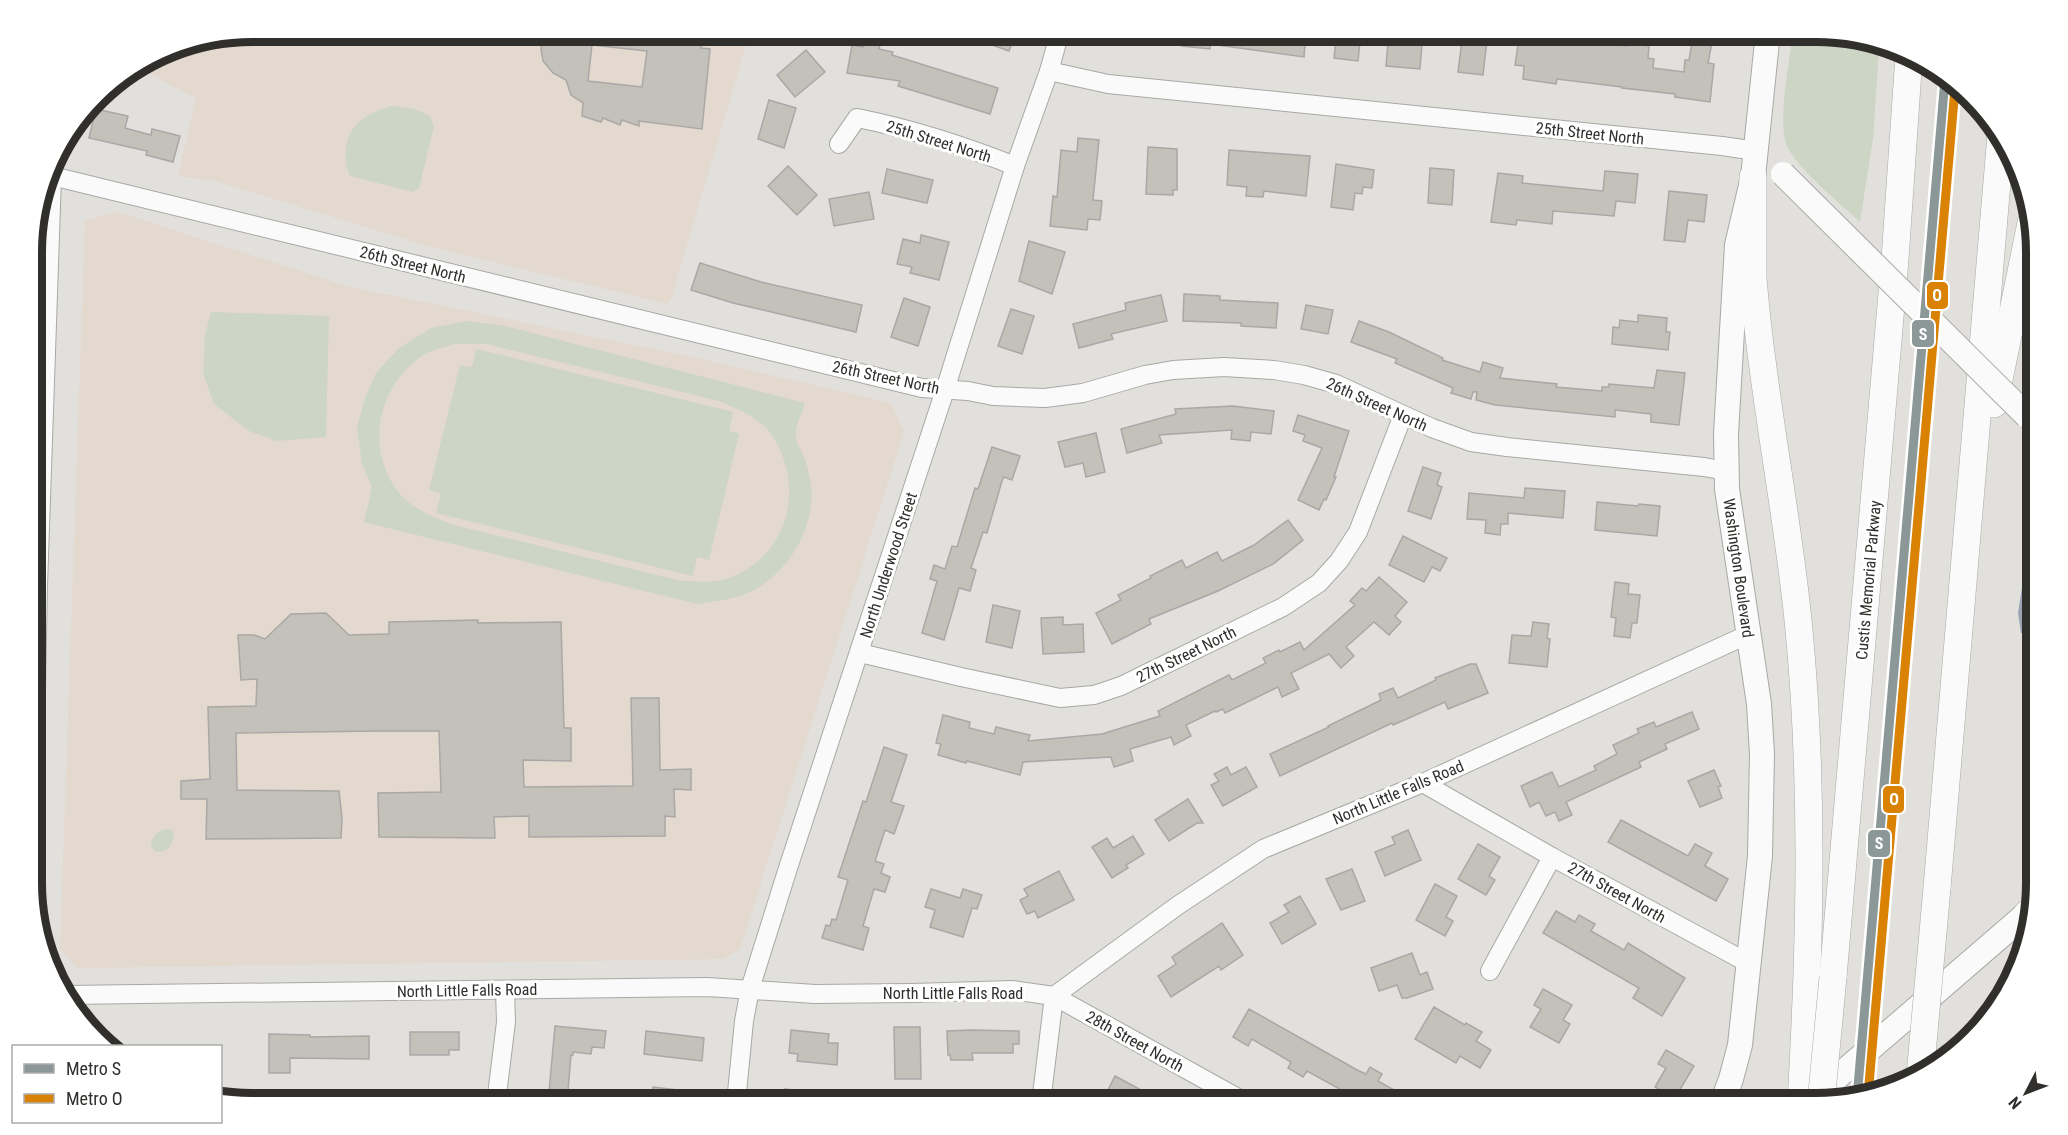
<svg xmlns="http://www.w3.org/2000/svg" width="2068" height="1135" font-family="'Roboto Condensed',sans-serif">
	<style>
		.education { fill: #e3d9ce }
		.green { fill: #cdd5c4; fill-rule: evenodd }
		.water { fill: #9aa4b5 }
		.building { fill: #c3c1b9; stroke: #a9a8a6; stroke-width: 1.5; fill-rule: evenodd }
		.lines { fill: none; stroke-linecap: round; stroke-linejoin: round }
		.minor-casing { stroke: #a8a8a5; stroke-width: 20 }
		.major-casing { stroke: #a8a8a5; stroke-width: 26 }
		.highway-casing { stroke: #a8a8a5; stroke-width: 28 }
		.minor { stroke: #fafafa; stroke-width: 18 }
		.major { stroke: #fafafa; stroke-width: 24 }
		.highway { stroke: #fafafa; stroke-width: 27 }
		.major-bridge-casing { stroke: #a8a8a5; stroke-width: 26; stroke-linecap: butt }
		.highway-bridge-casing { stroke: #a8a8a5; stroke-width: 28; stroke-linecap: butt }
		.major-bridge { stroke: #fafafa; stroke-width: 24 }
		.highway-bridge { stroke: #fafafa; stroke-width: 27 }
		.metro-1-casing { stroke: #fff; stroke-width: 14 }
		.metro-2-casing { stroke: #fff; stroke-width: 14 }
		.metro-1 { stroke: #8c9897; stroke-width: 9 }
		.metro-2 { stroke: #da8204; stroke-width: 9 }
		.labels { text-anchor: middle; stroke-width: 6; stroke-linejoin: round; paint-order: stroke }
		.street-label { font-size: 16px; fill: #302f2c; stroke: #fff }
		.rim { fill: none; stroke: #302f2c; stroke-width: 8 }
		.line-badge { stroke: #fff; stroke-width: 2 }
		.badge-label { font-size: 16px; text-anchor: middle; font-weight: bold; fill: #fff }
	</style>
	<rect width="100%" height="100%" fill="#e1e0dc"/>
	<g class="education">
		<path d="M 252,32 L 750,32 L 671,299 L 667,304 L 431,247 L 215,181 L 178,176 L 196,99 L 137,67 L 168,48 Z"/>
		<path d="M 118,212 L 350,287 L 684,355 L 891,403 L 904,432 L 740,949 L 723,959 L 77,968 L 60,949 L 85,220 Z"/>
	</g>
	<g class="green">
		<path d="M 1793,32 L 1816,32 L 1879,48 L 1873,138 L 1860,222 C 1839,202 1799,171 1787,146 C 1777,124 1790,58 1793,32 Z"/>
		<path d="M 392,106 L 414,109 L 430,116 L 434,127 L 419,188 L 413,192 L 350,176 C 343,161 344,139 355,126 C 364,115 379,110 392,106 Z"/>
		<path d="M 211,312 L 329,316 L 326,437 L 276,441 L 249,431 L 214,404 L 203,373 L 205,335 Z"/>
		<path d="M 467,321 L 505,326 L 805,403 C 802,413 796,424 796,434 C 795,442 803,452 805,460 C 808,468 810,478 811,487 C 815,527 790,570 754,590 C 738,599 716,601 697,604 L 364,522 L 372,487 L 362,464 L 357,428 L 364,401 L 376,373 L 398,349 L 431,328 ZM 453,344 L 487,344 L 719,401 C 735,408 749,413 763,425 C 773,434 780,448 784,460 C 799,506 781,554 736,575 C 717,584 697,582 677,580 L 450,524 C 432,516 412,509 399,493 C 365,450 377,389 419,358 C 428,351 443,348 453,344 Z"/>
		<path d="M 476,349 L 733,412 L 729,431 L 739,434 L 709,560 L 697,557 L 693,576 L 436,513 L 441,493 L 429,490 L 460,365 L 472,367 Z"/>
		<path d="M 167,829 L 172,830 L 174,834 C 173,845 167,853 156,852 L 151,847 C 151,836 158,831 167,829 Z"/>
	</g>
	<path class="water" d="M 2032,574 L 2036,574 L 2036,638 L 2021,633 L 2018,613 L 2023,581 Z"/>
	<g class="building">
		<path d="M 543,32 L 703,32 L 701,48 L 710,49 L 702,129 L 639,121 L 639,126 L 622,120 L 620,125 L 603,118 L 601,122 L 582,116 L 583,103 L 571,95 L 566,80 L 553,73 L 543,61 L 541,49 ZM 592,45 L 647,51 L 642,87 L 588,81 Z"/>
		<path d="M 988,32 L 1016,32 L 1009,51 L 984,42 Z"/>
		<path d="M 1183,32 L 1306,32 L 1304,57 L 1210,44 L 1210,49 L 1182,46 Z"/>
		<path d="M 1337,32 L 1361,32 L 1358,61 L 1334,58 Z"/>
		<path d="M 1389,32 L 1423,32 L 1420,69 L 1386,66 Z"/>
		<path d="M 1463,32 L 1488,32 L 1483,75 L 1458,72 Z"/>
		<path d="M 1694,32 L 1714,32 L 1708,63 L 1714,64 L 1710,102 L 1675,97 L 1675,94 L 1622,88 L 1622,87 L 1557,79 L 1556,84 L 1523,79 L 1524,66 L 1515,65 L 1519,38 L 1573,45 L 1573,40 L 1627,46 L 1627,43 L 1649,46 L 1648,58 L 1654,59 L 1653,68 L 1684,72 L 1685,60 L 1689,60 Z"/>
		<path d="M 864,37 L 881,40 L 879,49 L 893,52 L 892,55 L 998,88 L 990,114 L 898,86 L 900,81 L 847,73 L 852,45 L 863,47 Z"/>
		<path d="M 806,50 L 825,72 L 795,97 L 777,75 Z"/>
		<path d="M 769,100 L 796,108 L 784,148 L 758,139 Z"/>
		<path d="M 96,109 L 128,116 L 125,128 L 151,135 L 152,129 L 180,136 L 173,162 L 146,155 L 147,151 L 89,138 Z"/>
		<path d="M 1078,138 L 1099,140 L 1093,200 L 1102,201 L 1100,220 L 1088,219 L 1087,230 L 1050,226 L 1053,196 L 1057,197 L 1061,150 L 1077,152 Z"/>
		<path d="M 1148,147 L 1177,149 L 1177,190 L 1173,190 L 1173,195 L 1146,194 Z"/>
		<path d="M 1229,150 L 1310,156 L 1306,196 L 1264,191 L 1263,197 L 1246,196 L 1247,187 L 1227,185 Z"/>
		<path d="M 1336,164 L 1374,170 L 1372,188 L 1363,187 L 1362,194 L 1355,193 L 1353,210 L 1331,207 Z"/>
		<path d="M 788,166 L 817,195 L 797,215 L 768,186 Z"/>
		<path d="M 1430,168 L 1454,170 L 1452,205 L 1428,203 Z"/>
		<path d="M 887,169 L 933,180 L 927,203 L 882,193 Z"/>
		<path d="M 1605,171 L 1638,174 L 1635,203 L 1616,201 L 1614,216 L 1553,211 L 1552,224 L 1517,220 L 1516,225 L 1491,222 L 1498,173 L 1523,176 L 1522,183 L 1603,191 Z"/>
		<path d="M 1669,191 L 1707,195 L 1704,222 L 1688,220 L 1685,242 L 1664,240 Z"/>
		<path d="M 869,192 L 874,219 L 834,226 L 829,199 Z"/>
		<path d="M 921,235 L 949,242 L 939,280 L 910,273 L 912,267 L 897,264 L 903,239 L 920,243 Z"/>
		<path d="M 1029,241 L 1065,252 L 1052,294 L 1019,281 Z"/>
		<path d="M 700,263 L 761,282 L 862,305 L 856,332 L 733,303 L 691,290 Z"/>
		<path d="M 1184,294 L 1220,296 L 1220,300 L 1278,303 L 1276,328 L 1241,326 L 1241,323 L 1183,321 Z"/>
		<path d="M 1161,295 L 1167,321 L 1111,334 L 1113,339 L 1079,348 L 1073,324 L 1126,310 L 1125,303 Z"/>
		<path d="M 904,298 L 930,307 L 918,346 L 891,337 Z"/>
		<path d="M 1306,305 L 1333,310 L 1328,334 L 1301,329 Z"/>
		<path d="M 1011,309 L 1034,316 L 1022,354 L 998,346 Z"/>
		<path d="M 1638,315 L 1667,318 L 1666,332 L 1670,332 L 1668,350 L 1612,344 L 1613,327 L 1619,328 L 1620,320 L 1638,322 Z"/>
		<path d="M 1359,321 L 1389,332 L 1443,358 L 1442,360 L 1480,372 L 1483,362 L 1503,368 L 1500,378 L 1557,384 L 1556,387 L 1602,391 L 1602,387 L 1609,387 L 1609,384 L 1654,388 L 1657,370 L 1685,373 L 1679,425 L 1651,422 L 1651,414 L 1615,410 L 1615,417 L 1495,405 L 1476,400 L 1477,392 L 1473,392 L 1471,399 L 1451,393 L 1453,388 L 1395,363 L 1397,359 L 1351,342 Z"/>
		<path d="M 1233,406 L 1274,411 L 1271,434 L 1251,432 L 1250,441 L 1231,439 L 1232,430 L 1159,435 L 1162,443 L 1127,453 L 1121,429 L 1176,414 L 1175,409 Z"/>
		<path d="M 1298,415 L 1349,431 L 1334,477 L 1336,477 L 1326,500 L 1324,499 L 1319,510 L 1298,500 L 1322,448 L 1303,441 L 1305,435 L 1293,431 Z"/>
		<path d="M 1096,433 L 1105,472 L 1086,477 L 1083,463 L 1065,467 L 1058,442 Z"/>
		<path d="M 992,447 L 1020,456 L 1012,480 L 1004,477 L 1002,481 L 987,533 L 983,532 L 971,568 L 976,570 L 970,591 L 959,588 L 944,640 L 922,633 L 937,581 L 930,579 L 934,565 L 945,569 L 952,546 L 957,547 L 975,488 L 978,489 Z"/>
		<path d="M 1423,467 L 1441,473 L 1437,485 L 1442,487 L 1431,519 L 1408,511 Z"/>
		<path d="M 1525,488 L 1565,491 L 1563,518 L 1508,513 L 1508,524 L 1501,524 L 1500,535 L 1485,533 L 1486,520 L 1467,519 L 1469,493 L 1524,498 Z"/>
		<path d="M 1597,502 L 1638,506 L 1639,504 L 1660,506 L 1657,536 L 1595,530 Z"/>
		<path d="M 1288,520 L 1303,540 L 1273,564 L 1218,591 L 1149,619 L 1151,624 L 1112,644 L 1096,613 L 1121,600 L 1118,595 L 1151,578 L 1150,576 L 1182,560 L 1186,568 L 1217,552 L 1222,561 L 1254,545 Z"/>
		<path d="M 1403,536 L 1447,558 L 1440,571 L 1432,567 L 1424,582 L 1389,565 Z"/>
		<path d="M 1379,577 L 1407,602 L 1395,616 L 1401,622 L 1389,635 L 1374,622 L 1346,647 L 1354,656 L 1341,668 L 1329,654 L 1291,673 L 1299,689 L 1282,697 L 1278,687 L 1225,713 L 1223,709 L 1216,712 L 1215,711 L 1186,725 L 1191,736 L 1174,745 L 1171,737 L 1130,749 L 1133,761 L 1114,767 L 1111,757 L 1023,762 L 1020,775 L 967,761 L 966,763 L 938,755 L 941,744 L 936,743 L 943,715 L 970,722 L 969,728 L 994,734 L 996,727 L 1030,735 L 1028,741 L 1102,734 L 1160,716 L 1158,711 L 1229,675 L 1232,680 L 1266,663 L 1263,658 L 1279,650 L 1280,652 L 1300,642 L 1304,650 L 1355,605 L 1350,601 L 1362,588 L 1366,591 Z"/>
		<path d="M 1615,582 L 1629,584 L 1628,594 L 1640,595 L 1637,623 L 1632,623 L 1630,638 L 1614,636 L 1616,618 L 1611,617 Z"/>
		<path d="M 993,605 L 1020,611 L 1012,648 L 986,642 Z"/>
		<path d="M 326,613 L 349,635 L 389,634 L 389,622 L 478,620 L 478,623 L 561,622 L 564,728 L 571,728 L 571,761 L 523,760 L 524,787 L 633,786 L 631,698 L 659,698 L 660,770 L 691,769 L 691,790 L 674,789 L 675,817 L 665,816 L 665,836 L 529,837 L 529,816 L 494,817 L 495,838 L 379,837 L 378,793 L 441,792 L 439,731 L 377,731 L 236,733 L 237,790 L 339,791 L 342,818 L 341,838 L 206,839 L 207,799 L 181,799 L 181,781 L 210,779 L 208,707 L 256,706 L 257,679 L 241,680 L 238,635 L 254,635 L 265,639 L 291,614 Z"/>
		<path d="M 1063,617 L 1063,625 L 1083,624 L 1084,652 L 1043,654 L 1041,618 Z"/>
		<path d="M 1533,622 L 1549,624 L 1547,638 L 1550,639 L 1547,667 L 1509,663 L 1512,635 L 1531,636 Z"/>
		<path d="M 1470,664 L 1476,664 L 1488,693 L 1448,709 L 1445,702 L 1393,725 L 1392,723 L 1280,776 L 1270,754 L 1329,727 L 1328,726 L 1381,700 L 1379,694 L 1393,688 L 1398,698 L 1436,680 L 1435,678 Z"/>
		<path d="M 1692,712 L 1699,729 L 1665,744 L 1667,749 L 1639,762 L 1641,767 L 1566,802 L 1572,815 L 1559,821 L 1555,812 L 1546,816 L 1539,802 L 1530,807 L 1521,786 L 1552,772 L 1559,787 L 1596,770 L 1594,766 L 1617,754 L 1613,745 L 1639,733 L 1637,729 L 1654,722 L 1656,727 Z"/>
		<path d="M 884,747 L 907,755 L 891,802 L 904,806 L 894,834 L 885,830 L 875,861 L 884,864 L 881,873 L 890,877 L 885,892 L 874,889 L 863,926 L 869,928 L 863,950 L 822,938 L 826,925 L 830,926 L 832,919 L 836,920 L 848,880 L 838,877 L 863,801 L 866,802 Z"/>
		<path d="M 1227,767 L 1231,775 L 1246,767 L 1257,787 L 1223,806 L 1211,785 L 1219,781 L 1214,774 Z"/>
		<path d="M 1714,770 L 1721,786 L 1718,787 L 1722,798 L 1700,807 L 1688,781 Z"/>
		<path d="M 1188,799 L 1203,823 L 1197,823 L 1169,841 L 1155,820 Z"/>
		<path d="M 1621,820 L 1688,856 L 1695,844 L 1712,853 L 1705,866 L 1728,879 L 1716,901 L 1608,842 Z"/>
		<path d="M 1408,830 L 1421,860 L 1385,876 L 1375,852 L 1395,844 L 1392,837 Z"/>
		<path d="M 1133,836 L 1144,854 L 1126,865 L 1128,868 L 1112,878 L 1092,847 L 1107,838 L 1113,848 Z"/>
		<path d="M 1478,844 L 1500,857 L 1489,876 L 1495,880 L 1486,895 L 1458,879 Z"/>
		<path d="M 1352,869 L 1365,901 L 1341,910 L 1326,879 Z"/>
		<path d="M 1059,871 L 1074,900 L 1038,918 L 1035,911 L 1027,914 L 1020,900 L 1028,896 L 1024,889 Z"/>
		<path d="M 1435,884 L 1457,896 L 1446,917 L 1453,921 L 1445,936 L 1416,920 Z"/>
		<path d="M 931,889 L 960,898 L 963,889 L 982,895 L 977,909 L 972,908 L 963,937 L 930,927 L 935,910 L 925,907 Z"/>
		<path d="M 1300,896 L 1316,924 L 1282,944 L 1270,923 L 1289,912 L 1284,905 Z"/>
		<path d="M 1556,911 L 1575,922 L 1579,915 L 1595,924 L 1591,931 L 1624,950 L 1628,943 L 1685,978 L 1662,1016 L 1633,998 L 1639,988 L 1543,933 Z"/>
		<path d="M 1222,923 L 1243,955 L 1221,970 L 1219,966 L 1171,997 L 1158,976 L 1176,964 L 1172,957 Z"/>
		<path d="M 1412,953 L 1420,975 L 1427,972 L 1433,989 L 1407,998 L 1402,998 L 1397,985 L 1379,991 L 1371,968 Z"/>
		<path d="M 1543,989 L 1572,1005 L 1563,1020 L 1570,1024 L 1559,1043 L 1530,1027 L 1541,1009 L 1534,1005 Z"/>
		<path d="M 1434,1007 L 1465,1025 L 1466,1023 L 1482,1032 L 1476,1041 L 1491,1050 L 1480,1068 L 1460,1056 L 1456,1063 L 1415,1039 Z"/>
		<path d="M 1249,1009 L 1359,1071 L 1366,1074 L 1370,1067 L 1382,1074 L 1378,1081 L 1417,1103 L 1341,1103 L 1347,1093 L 1307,1071 L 1303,1077 L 1288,1068 L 1291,1062 L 1252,1039 L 1248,1046 L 1233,1037 Z"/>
		<path d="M 555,1026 L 606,1031 L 604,1048 L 592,1047 L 591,1054 L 573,1052 L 573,1055 L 571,1055 L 567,1103 L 548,1103 Z"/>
		<path d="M 894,1027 L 920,1027 L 921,1079 L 895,1079 Z"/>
		<path d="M 791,1030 L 829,1034 L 828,1043 L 838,1043 L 837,1065 L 797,1061 L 798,1054 L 789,1053 Z"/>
		<path d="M 971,1030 L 1019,1031 L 1019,1044 L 1013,1044 L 1013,1053 L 972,1053 L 973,1060 L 951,1060 L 950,1055 L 948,1055 L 947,1031 Z"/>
		<path d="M 646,1031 L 704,1038 L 702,1061 L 644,1054 Z"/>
		<path d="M 410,1032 L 459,1032 L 459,1050 L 449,1050 L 449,1055 L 410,1055 Z"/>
		<path d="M 269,1034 L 310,1035 L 310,1037 L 369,1036 L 369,1059 L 290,1058 L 290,1073 L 269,1073 Z"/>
		<path d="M 1666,1050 L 1694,1066 L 1675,1098 L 1655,1087 L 1666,1068 L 1658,1064 Z"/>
		<path d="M 1115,1076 L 1165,1103 L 1110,1103 L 1115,1094 L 1108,1090 Z"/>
		<path d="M 653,1087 L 710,1094 L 709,1103 L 651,1103 Z"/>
		<path d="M 785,1089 L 827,1094 L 827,1103 L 783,1103 Z"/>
	</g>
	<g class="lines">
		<defs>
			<g id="minor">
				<path d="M 1049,71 L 1108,84 L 1722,146 L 1756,151"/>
				<path d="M 839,144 L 857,118 C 913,129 962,145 1015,166"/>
				<path d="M 48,175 L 922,388 L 968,391 L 993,396 L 1045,398 L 1083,393 L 1145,375 L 1173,370 L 1224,367 L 1274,370 L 1304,375 L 1336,384 L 1432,428 L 1471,442 L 1507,447 L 1704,467 L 1726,471"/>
				<path d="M 860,653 L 961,677 L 1060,698 L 1094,695 L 1121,686 L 1283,607 L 1319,583 L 1339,561 L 1358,532 L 1403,415"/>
				<path d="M 1423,783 L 1552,857 L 1750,964"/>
				<path d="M 33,839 L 38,586 L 52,177"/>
				<path d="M 1490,971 L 1552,857"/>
				<path d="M 65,995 L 707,987 L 815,994 L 912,993 L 1012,990 L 1054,996 L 1247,1103"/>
				<path d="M 1054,996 L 1177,906 L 1263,849 L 1423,783 L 1749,634"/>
				<path d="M 496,1103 L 506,1022 L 505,990"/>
				<path d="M 736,1103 L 744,1021 L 750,989 L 789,865 L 945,390 L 1015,166 L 1049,71 L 1060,32"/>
				<path d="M 1041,1103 L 1054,996"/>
			</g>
			<g id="major">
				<path d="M 1813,1098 L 2032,909"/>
				<path d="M 1722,1103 L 1731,1079 L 1740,1045 L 1760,856 L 1762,754 L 1759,704 L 1727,489 L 1726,434 L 1737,245 L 1753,177 L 1768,32"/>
			</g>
			<g id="highway">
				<path d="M 1753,177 L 1753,279 L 1756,310 C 1767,418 1789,523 1799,630 C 1814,788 1810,946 1801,1103"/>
				<path d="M 1994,404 L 2031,223"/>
				<path d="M 1937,888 L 2001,135"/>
				<path d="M 2027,914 L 2030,918"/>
				<path d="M 1833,977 L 1895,259 L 1909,56"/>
			</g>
		</defs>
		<use href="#minor" class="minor-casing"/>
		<use href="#major" class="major-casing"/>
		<use href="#highway" class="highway-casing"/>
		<use href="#minor" class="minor"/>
		<use href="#major" class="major"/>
		<use href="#highway" class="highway"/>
		<defs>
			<path id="major-bridge" d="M 1783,174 L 2027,416"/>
			<g id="highway-bridge">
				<path d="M 1920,1076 L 1937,888"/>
				<path d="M 1821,1103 L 1833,977"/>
			</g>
		</defs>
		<use href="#major-bridge" class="major-bridge-casing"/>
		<use href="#highway-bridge" class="highway-bridge-casing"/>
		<use href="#major-bridge" class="major-bridge"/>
		<use href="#highway-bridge" class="highway-bridge"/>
		<defs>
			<path id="metro-1" d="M 1857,1098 L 1945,79"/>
			<path id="metro-2" d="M 1868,1096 L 1955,88"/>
		</defs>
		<use href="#metro-1" class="metro-1-casing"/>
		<use href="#metro-2" class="metro-2-casing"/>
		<use href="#metro-1" class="metro-1"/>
		<use href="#metro-2" class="metro-2"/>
	</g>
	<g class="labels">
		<g class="street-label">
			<text transform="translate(1590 133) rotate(6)" y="6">25th Street North</text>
			<text transform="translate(939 141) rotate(17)" y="6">25th Street North</text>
			<text transform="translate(413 264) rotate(14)" y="6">26th Street North</text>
			<text transform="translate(886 377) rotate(12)" y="6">26th Street North</text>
			<text transform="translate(1377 404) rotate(24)" y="6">26th Street North</text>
			<text transform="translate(888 565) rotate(-72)" y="6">North Underwood Street</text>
			<text transform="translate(1739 568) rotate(82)" y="6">Washington Boulevard</text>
			<text transform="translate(1868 580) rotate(-85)" y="6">Custis Memorial Parkway</text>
			<text transform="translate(1186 654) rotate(-26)" y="6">27th Street North</text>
			<text transform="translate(1398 792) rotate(-23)" y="6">North Little Falls Road</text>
			<text transform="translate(1617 892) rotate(29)" y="6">27th Street North</text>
			<text transform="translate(467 990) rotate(-1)" y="6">North Little Falls Road</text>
			<text x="953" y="999">North Little Falls Road</text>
			<text transform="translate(1135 1041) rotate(29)" y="6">28th Street North</text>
		</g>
	</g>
	<path d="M0 0H2068V1135H0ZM252 42H1816A210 210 0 0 1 2026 252V883A210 210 0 0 1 1816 1093H252A210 210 0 0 1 42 883V252A210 210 0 0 1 252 42Z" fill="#fff" fill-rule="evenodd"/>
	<path class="rim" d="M252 42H1816A210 210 0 0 1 2026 252V883A210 210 0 0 1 1816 1093H252A210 210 0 0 1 42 883V252A210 210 0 0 1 252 42Z"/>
	<g class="line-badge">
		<rect x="1926" y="281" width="23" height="29" rx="6" fill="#da8204"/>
		<rect x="1911" y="319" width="24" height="29" rx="6" fill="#8c9897"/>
		<rect x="1882" y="785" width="23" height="29" rx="6" fill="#da8204"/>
		<rect x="1867" y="829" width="24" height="29" rx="6" fill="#8c9897"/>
	</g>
	<g class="badge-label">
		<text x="1937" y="301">O</text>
		<text x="1923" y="340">S</text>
		<text x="1894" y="805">O</text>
		<text x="1879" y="849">S</text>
	</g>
	<rect x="12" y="1045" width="210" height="78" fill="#ffffff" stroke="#acacab" stroke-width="1.5"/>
	<rect x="24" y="1064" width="30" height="9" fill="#8c9897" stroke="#acacab" stroke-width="1.5"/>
	<text x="66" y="1075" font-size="18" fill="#302f2c">Metro S</text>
	<rect x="24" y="1094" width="30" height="9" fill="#da8204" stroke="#acacab" stroke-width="1.5"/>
	<text x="66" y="1105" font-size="18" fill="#302f2c">Metro O</text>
	<g transform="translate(2026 1093) rotate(228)" stroke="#ffffff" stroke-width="4.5" paint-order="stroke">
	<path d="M0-4.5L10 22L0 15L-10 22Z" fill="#302f2c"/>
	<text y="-9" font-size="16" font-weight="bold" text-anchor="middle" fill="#302f2c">N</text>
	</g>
</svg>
